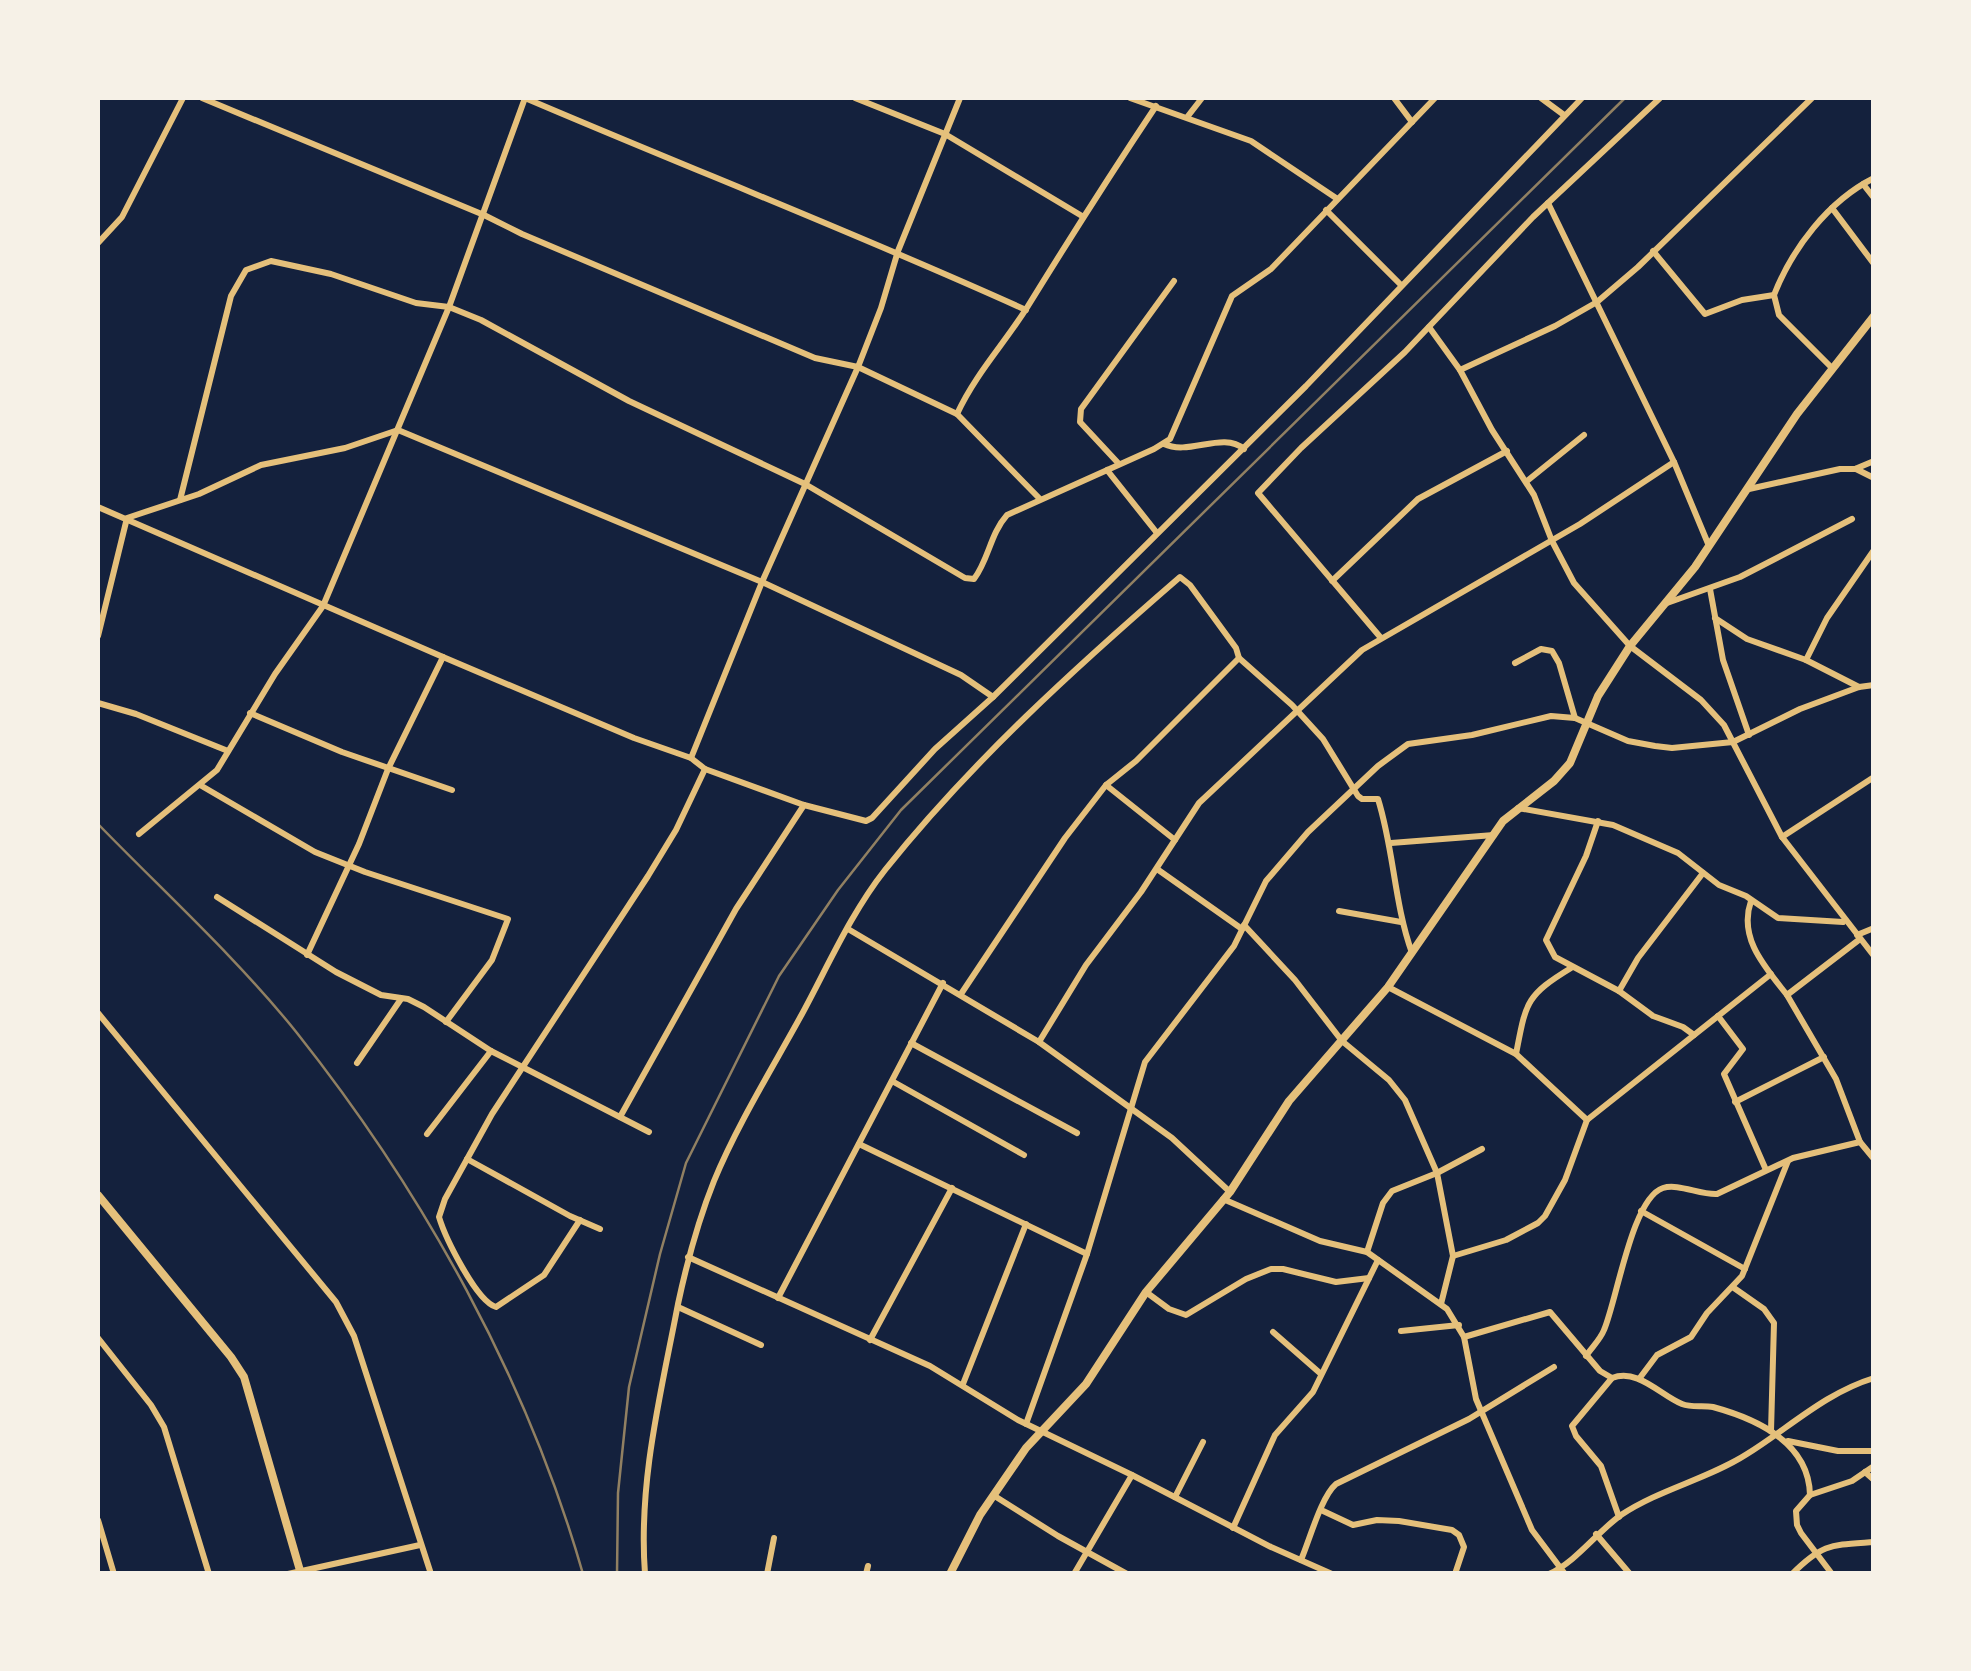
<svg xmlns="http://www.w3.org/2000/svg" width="1971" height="1671" font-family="'Roboto Condensed',sans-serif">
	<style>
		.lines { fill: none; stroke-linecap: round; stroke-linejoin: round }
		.minor { stroke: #e5c07b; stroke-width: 6 }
		.tertiary { stroke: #e5c07b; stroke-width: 8 }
		.rail { stroke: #918062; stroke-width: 2.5 }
	</style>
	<rect width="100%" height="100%" fill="#14213d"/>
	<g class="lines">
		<g class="minor">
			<path d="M 202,98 L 484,215 L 522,234 L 815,358 L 858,367 L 957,414 L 1039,498"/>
			<path d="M 525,98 C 691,169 861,235 1026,310"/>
			<path d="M 855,98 L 945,134 L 1082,216"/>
			<path d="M 1130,98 L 1251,141 L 1336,198"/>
			<path d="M 1394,98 L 1412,122"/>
			<path d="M 1541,98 L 1564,115"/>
			<path d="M 1188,116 L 1202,98"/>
			<path d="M 1863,184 L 1874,198"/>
			<path d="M 1548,203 L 1674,462 L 1709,546"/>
			<path d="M 1832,208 L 1874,264"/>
			<path d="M 1326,210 L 1401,285"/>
			<path d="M 98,243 L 122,217 L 183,98"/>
			<path d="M 1653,251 L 1705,314 L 1742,300 L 1774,295"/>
			<path d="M 1429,327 L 1460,370 L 1492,430 L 1534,495 L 1552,541 L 1574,583 L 1630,646 L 1701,700 L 1724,725 L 1782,837 L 1874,956"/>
			<path d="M 1831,367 L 1779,315 L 1774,295 C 1792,249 1828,201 1874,178"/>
			<path d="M 1460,370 L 1555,326 L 1597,302 L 1638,267 L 1812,98"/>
			<path d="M 957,414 C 976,373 1005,343 1028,306 C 1070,238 1112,172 1156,106"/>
			<path d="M 1164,444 C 1189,456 1223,431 1244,449"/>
			<path d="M 1119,464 L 1080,422 L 1081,409 L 1174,281"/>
			<path d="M 1856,469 L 1874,478"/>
			<path d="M 1107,470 L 1157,533"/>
			<path d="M 1527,481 L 1584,435"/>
			<path d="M 1749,489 L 1840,469 L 1855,469 L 1874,461"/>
			<path d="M 180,500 L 231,296 L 246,270 L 271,261 L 331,274 L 416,303 L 449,307 L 481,320 L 629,401 L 805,484 L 965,578 L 974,579 C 989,559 990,534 1007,515 L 1154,449 L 1170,439 L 1232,296 L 1271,269 L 1435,98"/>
			<path d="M 98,507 L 443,657 L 634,738 L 691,758 L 705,769 L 804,805 L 866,821 L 872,818 L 935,749 L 993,697 L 1306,386 L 1582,98"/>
			<path d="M 1332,581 L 1418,499 L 1507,451"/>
			<path d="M 1710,589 L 1723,660 L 1749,735"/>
			<path d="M 1667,603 L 1740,577 L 1852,519"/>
			<path d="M 1715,618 L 1747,639 L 1806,660 L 1859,687"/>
			<path d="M 98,636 L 127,518 L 199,494 L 261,465 L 345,448 L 398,430 L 762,582 L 961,675 L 993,697"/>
			<path d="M 1381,638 L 1258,493 L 1301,448 L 1405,352 L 1533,217 L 1660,98"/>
			<path d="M 1806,660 L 1827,618 L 1874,550"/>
			<path d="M 1515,663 L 1541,649 L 1552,651 L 1559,663 L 1575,718"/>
			<path d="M 98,703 L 136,714 L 228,751"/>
			<path d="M 250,713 L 342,752 L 452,790"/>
			<path d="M 691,758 L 762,582 L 858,367 L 881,308 L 898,251 L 960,98"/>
			<path d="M 200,785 L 315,852 L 365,872 L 508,919 L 492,960 L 446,1022"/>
			<path d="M 1106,785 L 1175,840"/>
			<path d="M 1518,808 L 1613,825 L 1678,853 L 1719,885 L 1746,896 L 1778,918 L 1843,922"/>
			<path d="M 1598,821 L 1586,856 L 1546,940 L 1555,957 L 1619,991"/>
			<path d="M 139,834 L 217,770 L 275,674 L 323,606 L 449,307 L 525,98"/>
			<path d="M 1782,837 L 1874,777"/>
			<path d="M 1391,843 L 1494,835"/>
			<path d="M 1157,869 L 1242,929"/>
			<path d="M 217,897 L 336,972 L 381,995 L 408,999 L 424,1007 L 491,1051 L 649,1132"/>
			<path d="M 1751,901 C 1738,938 1765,967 1787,995 L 1860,939"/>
			<path d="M 1339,911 L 1401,922"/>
			<path d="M 1244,925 L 1295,980 L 1342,1041 L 1389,1080 L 1405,1100 L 1437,1173 L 1453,1256 L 1441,1304"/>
			<path d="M 848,929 L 1039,1042 L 1172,1138 L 1230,1192"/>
			<path d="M 1857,935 L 1874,928"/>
			<path d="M 307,955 L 359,844 L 388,769 L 443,657"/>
			<path d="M 1388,987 L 1516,1054 L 1587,1120"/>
			<path d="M 961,994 L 1065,838 L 1106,785 L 1136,761 L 1239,658"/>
			<path d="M 1787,995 L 1836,1079 L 1860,1142"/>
			<path d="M 98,1013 L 336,1302 L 354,1336 L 431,1574"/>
			<path d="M 1718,1016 L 1743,1049 L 1724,1074 L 1766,1170"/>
			<path d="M 1694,1035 L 1683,1027 L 1653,1016 L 1619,991 L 1638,958 L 1703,873"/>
			<path d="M 1039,1042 L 1086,965 L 1141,892 L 1199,803 L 1362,650 L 1580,524 L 1674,462"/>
			<path d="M 911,1043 L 1077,1133"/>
			<path d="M 1516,1054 C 1526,1003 1525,996 1571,968"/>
			<path d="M 357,1063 L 401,999"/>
			<path d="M 892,1081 L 1024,1155"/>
			<path d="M 1735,1102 L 1824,1057"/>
			<path d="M 620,1117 L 736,909 L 804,805"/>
			<path d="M 427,1134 L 491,1051"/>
			<path d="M 859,1144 L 1087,1254"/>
			<path d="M 467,1159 L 570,1216 L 600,1229"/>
			<path d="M 1223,1199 L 1320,1241 L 1367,1252 L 1447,1309 L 1464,1337 L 1476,1399 L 1532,1530 L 1565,1574"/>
			<path d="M 1641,1211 L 1745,1269"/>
			<path d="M 580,1220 L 544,1275 L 496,1307 C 476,1301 445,1237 439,1217 L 445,1199 L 492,1114 L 648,876 L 676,830 L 705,769"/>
			<path d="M 1367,1252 L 1383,1203 L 1392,1191 L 1437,1173 L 1482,1149"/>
			<path d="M 1453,1256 L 1506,1240 L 1538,1223 L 1545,1216 L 1565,1180 L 1587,1120 L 1771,974"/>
			<path d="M 688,1257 L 930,1366 L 1018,1420 L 1132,1475 L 1271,1547 L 1332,1574"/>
			<path d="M 1734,1288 L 1764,1309 L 1774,1323 L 1771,1431"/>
			<path d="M 1146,1292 L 1169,1309 L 1186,1315 L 1246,1279 L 1271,1269 L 1283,1269 L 1336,1282 L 1369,1278"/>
			<path d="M 778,1298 L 943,983"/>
			<path d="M 678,1307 L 761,1345"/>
			<path d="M 1401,1331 L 1459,1325"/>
			<path d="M 1273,1332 L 1321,1374"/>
			<path d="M 1464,1337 L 1550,1312 L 1600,1371 L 1612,1378"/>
			<path d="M 98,1338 L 151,1405 L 164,1427 L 209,1574"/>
			<path d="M 870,1340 L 952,1188"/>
			<path d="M 1586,1356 C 1592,1347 1600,1340 1604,1330 C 1617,1300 1632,1198 1663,1188 C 1678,1183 1700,1195 1717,1194 L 1793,1158 L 1860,1142 L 1874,1159"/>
			<path d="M 1639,1379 L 1657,1355 L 1691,1337 L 1707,1313 L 1742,1276 L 1788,1161"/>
			<path d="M 963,1384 L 1026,1224"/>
			<path d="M 1026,1424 L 1087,1254 L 1145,1062 L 1234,946 L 1266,881 L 1308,832 L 1378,766 L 1408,744 L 1472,735 L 1551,716 L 1575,718 L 1628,741 L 1655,746 L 1672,748 L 1733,742 L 1800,709 L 1859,687 L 1874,685"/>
			<path d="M 1788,1441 L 1838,1451 L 1874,1451"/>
			<path d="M 1865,1472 L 1874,1480"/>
			<path d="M 993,1495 L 1058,1536 L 1127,1574"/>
			<path d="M 1810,1495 L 1852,1481 L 1874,1466"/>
			<path d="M 1175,1497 L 1203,1442"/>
			<path d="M 1321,1510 L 1353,1525 L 1377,1520 L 1399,1521 L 1452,1530 L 1459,1535 L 1464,1547 L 1455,1574"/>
			<path d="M 1619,1517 L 1601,1466 L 1576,1436 L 1572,1426 L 1612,1378 C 1638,1368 1660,1395 1682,1404 C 1692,1408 1703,1405 1713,1407 C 1757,1419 1809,1443 1810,1495 L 1796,1511 L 1797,1525 L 1801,1533 L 1832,1574"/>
			<path d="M 98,1520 L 114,1574"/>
			<path d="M 1233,1528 L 1275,1435 L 1313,1392 L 1378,1260"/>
			<path d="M 1596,1534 L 1630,1574"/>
			<path d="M 1301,1560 C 1310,1539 1321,1497 1336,1484 L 1469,1419 L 1554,1367"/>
			<path d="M 288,1574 L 420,1545"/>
			<path d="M 645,1574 C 638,1482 661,1393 678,1304 C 687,1262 698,1221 714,1181 C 737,1125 773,1067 802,1014 C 828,966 851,913 885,870 C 971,762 1076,667 1180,577 L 1190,585 L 1236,648 L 1239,658 L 1292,705 L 1323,739 L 1358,796 L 1362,799 L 1378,799 C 1394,850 1394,903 1412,953"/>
			<path d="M 767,1574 L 774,1538"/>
			<path d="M 866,1574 L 868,1566"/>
			<path d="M 1074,1574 L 1132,1475"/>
			<path d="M 1549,1574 C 1576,1562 1597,1532 1621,1515 C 1660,1489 1708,1479 1747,1454 C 1789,1428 1825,1393 1874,1378"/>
			<path d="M 1792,1574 C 1823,1543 1831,1545 1874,1542"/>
		</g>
		<g class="tertiary">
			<path d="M 98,1195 L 231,1357 L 244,1377 L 301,1574"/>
			<path d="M 950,1574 L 980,1515 L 1026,1448 L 1086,1384 L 1146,1292 L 1230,1192 L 1289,1101 L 1388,987 L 1503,821 L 1554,781 L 1570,763 L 1598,696 L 1630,646 L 1695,567 L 1797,414 L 1874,316"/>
		</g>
		<g class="rail">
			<path d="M 98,824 C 164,892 237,958 297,1033 C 423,1192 527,1378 583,1574"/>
			<path d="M 617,1574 L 618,1493 L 629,1387 L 660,1254 L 686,1163 L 779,976 L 838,890 L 901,810 L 1625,98"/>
		</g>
	</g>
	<rect width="1971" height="1671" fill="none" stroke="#f6f1e7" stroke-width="200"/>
</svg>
